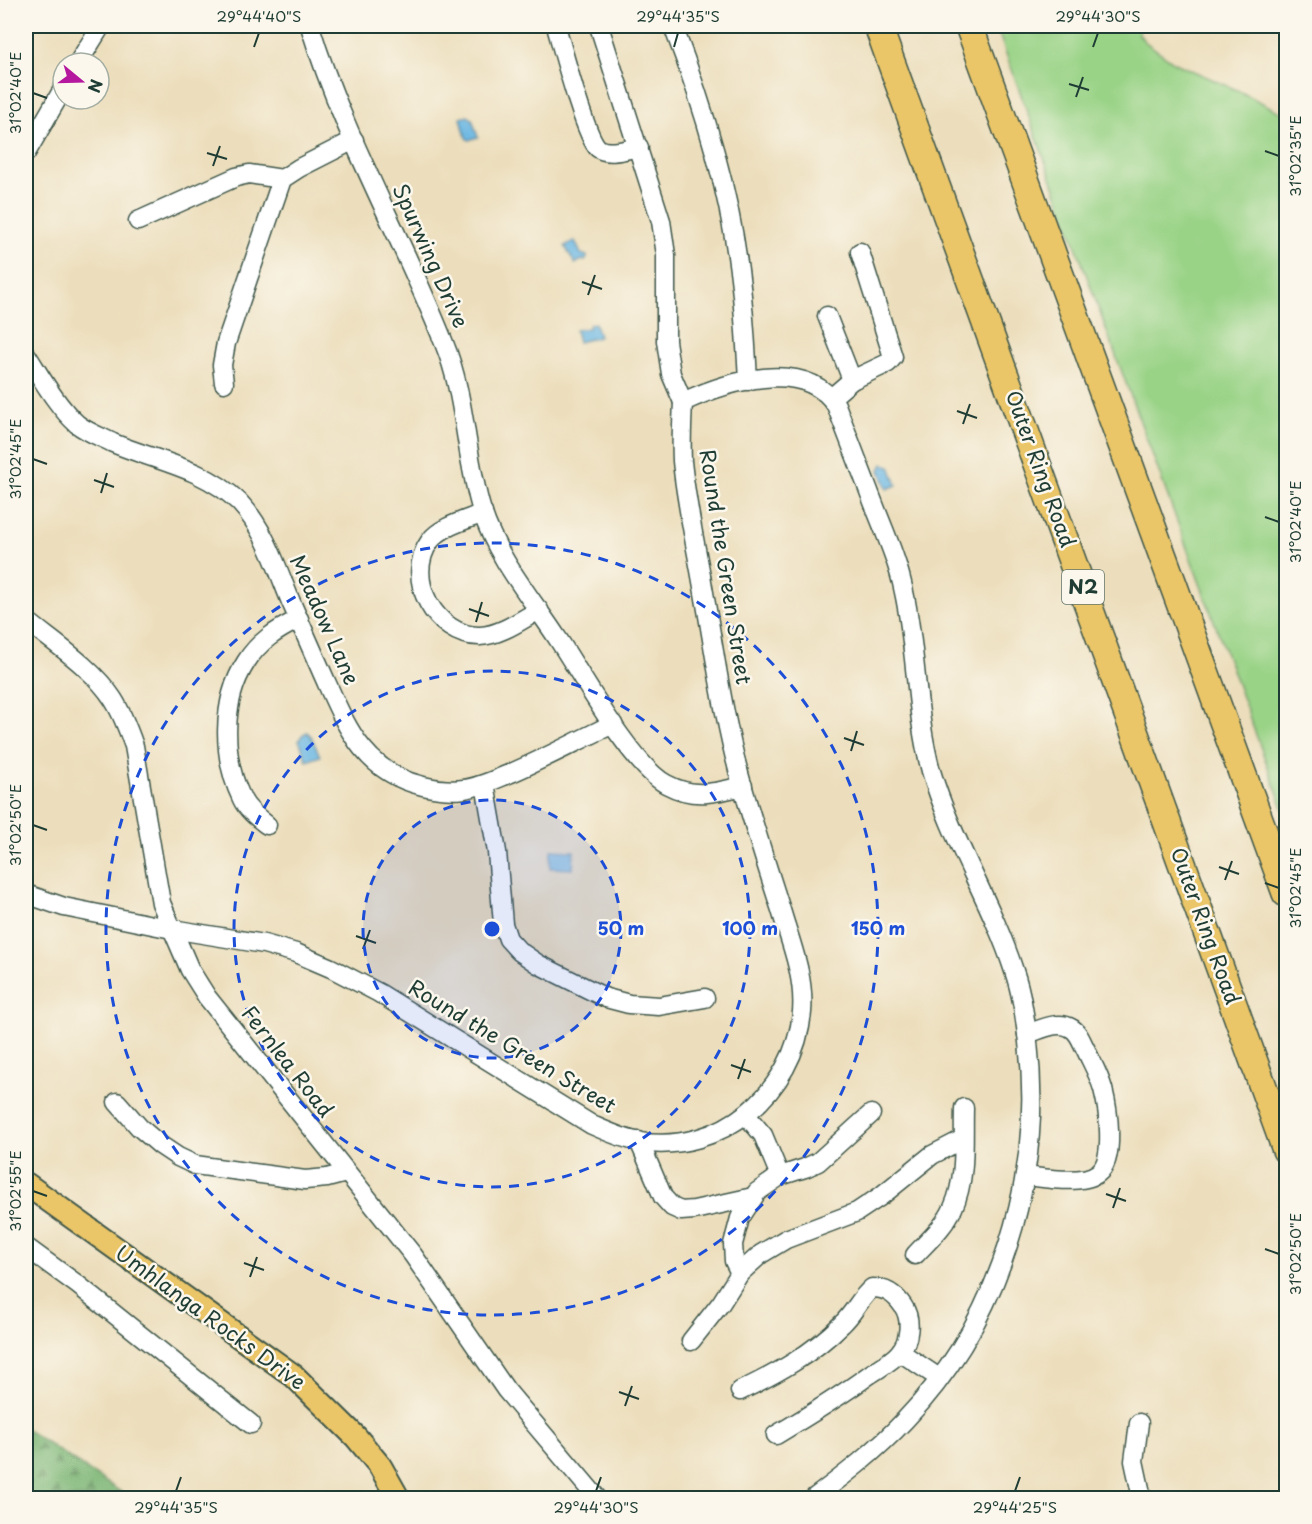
<svg xmlns="http://www.w3.org/2000/svg" width="1312" height="1524" font-family="'Playpen Sans',sans-serif">
	<style>
		.grass { fill: #99d386; stroke: #5c885d; stroke-width: 1.5 }
		.forest { fill: url(#forest-firs); stroke: #4c7954; stroke-width: 1.5 }
		.water { fill: #68b5e2; stroke: #44798b; stroke-width: 1.5 }
		.lines { fill: none; stroke-linecap: round; stroke-linejoin: round }
		.minor-casing { stroke: #3e5548; stroke-width: 21 }
		.major-casing { stroke: #3e5548; stroke-width: 26 }
		.highway-casing { stroke: #3e5548; stroke-width: 30 }
		.minor { stroke: #fff; stroke-width: 18 }
		.major { stroke: #ebc669; stroke-width: 22 }
		.highway { stroke: #ebc669; stroke-width: 27 }
		.ticks { fill: none; stroke: #1f3d34; stroke-width: 2 }
		.ring { fill: none; stroke: #1d4ed8; stroke-width: 3; stroke-dasharray: 10 8 }
		.labels { text-anchor: middle; stroke-width: 5; stroke-linejoin: round; paint-order: stroke }
		.shield { fill: #fbf7ec; stroke: #61756b; stroke-width: 1.5 }
		.shield-label { font-size: 20px; font-weight: bold; fill: #1f3d34 }
		.street-label { font-size: 21px; fill: #1f3d34; stroke: #fbf7ec }
		.centre { fill: #1d4ed8; stroke: #fbf7ec; stroke-width: 3 }
		.ring-label { font-size: 18px; text-anchor: middle; font-weight: bold; fill: #1d4ed8; stroke: #fbf7ec; stroke-width: 5; stroke-linejoin: round; paint-order: stroke }
		.neatline { fill: none; stroke: #1f3d34; stroke-width: 2 }
		.ticks-label { font-size: 15px; text-anchor: middle; fill: #1f3d34 }
	</style>
	<defs>
		<pattern id="forest-firs" width="22" height="20" patternUnits="userSpaceOnUse" patternTransform="scale(1.5)"><rect width="22" height="20" fill="#7ab573"/><path d="M5 1l3.5 6h-7zM16 11l3.5 6h-7z" fill="#63945f"/></pattern>
	</defs>
	<rect width="100%" height="100%" fill="#fbf7ec"/>
	<filter id="ink" filterUnits="userSpaceOnUse"><feTurbulence type="fractalNoise" baseFrequency=".0167" numOctaves="2"/><feDisplacementMap in="SourceGraphic" scale="12" xChannelSelector="R" yChannelSelector="G"/><feConvolveMatrix kernelMatrix="1 2 1 2 8 2 1 2 1" color-interpolation-filters="sRGB"/></filter>
	<filter id="wash" filterUnits="userSpaceOnUse"><feTurbulence type="fractalNoise" baseFrequency=".008" numOctaves="4" result="noise"/><feDisplacementMap in="SourceGraphic" scale="24" xChannelSelector="R" yChannelSelector="G"/><feGaussianBlur stdDeviation="1.35" result="paint"/><feColorMatrix in="noise" values="0 0 0 0 0 0 0 0 0 0 0 0 0 0 0 0 0 1.4 0 .05"/><feComposite in="paint" operator="in"/></filter>
	<g filter="url(#wash)">
		<rect width="100%" height="100%" fill="#ecdebc"/>
		<path class="grass" d="M 996,26 L 1140,26 L 1139,34 L 1144,41 L 1175,63 L 1237,90 L 1286,115 L 1286,620 L 1280,626 L 1286,628 L 1286,816 L 1106,329 Z"/>
		<path class="forest" d="M 26,1429 L 127,1496 L 129,1498 L 26,1498 Z"/>
		<g class="water">
			<path d="M 468,116 L 472,119 L 478,137 L 469,140 L 466,138 L 461,118 Z"/>
			<path d="M 575,241 L 581,254 L 587,256 L 587,258 L 585,261 L 582,260 L 575,264 L 565,246 Z"/>
			<path d="M 595,323 L 599,337 L 578,342 L 575,330 L 588,328 L 590,324 Z"/>
			<path d="M 883,464 L 890,466 L 897,485 L 887,489 L 880,470 Z"/>
			<path d="M 307,732 L 311,736 L 320,756 L 307,761 L 299,740 L 302,735 Z"/>
			<path d="M 551,850 L 574,851 L 573,869 L 550,868 Z"/>
		</g>
	</g>
	<g filter="url(#ink)">
		<g class="lines">
			<defs>
				<g id="minor">
					<path d="M 310,26 C 343,135 402,237 444,343 C 466,396 465,457 482,511 C 497,558 532,599 558,639 C 582,675 631,765 666,784 C 694,799 714,793 743,786"/>
					<path d="M 556,26 C 562,47 585,136 598,148 C 608,156 627,149 639,147"/>
					<path d="M 599,26 L 661,221 L 666,255 L 666,341 L 671,374 L 683,402"/>
					<path d="M 673,26 C 702,102 727,181 738,263 C 744,302 746,342 748,381"/>
					<path d="M 78,63 L 101,26"/>
					<path d="M 26,153 L 63,89"/>
					<path d="M 138,221 L 236,177 L 249,174 L 282,179"/>
					<path d="M 827,316 L 852,380"/>
					<path d="M 26,354 C 41,377 56,405 77,424 C 87,432 101,437 113,443 C 156,461 204,468 239,502 C 265,529 277,568 291,602 C 302,627 313,652 324,677 C 347,728 364,772 423,786 C 436,789 450,791 464,789 C 480,787 496,779 511,773 C 546,758 579,740 613,724"/>
					<path d="M 224,383 L 222,365 L 226,343 L 282,179 L 299,168 L 354,140"/>
					<path d="M 831,398 L 852,380 L 888,363 L 893,357 L 860,252"/>
					<path d="M 483,513 C 467,520 441,526 430,541 C 403,578 436,637 480,636 C 501,635 521,620 539,610"/>
					<path d="M 26,620 C 54,643 93,668 113,699 C 122,713 128,729 134,746 L 161,903 L 190,970 L 207,997 L 413,1255 L 506,1390 L 597,1498"/>
					<path d="M 485,784 L 497,852 L 503,924 L 508,939 L 519,951 L 538,964 L 606,998 L 629,1004 L 659,1006 L 705,998"/>
					<path d="M 267,825 C 258,818 247,810 242,799 C 222,758 221,701 246,662 C 259,641 277,630 299,619"/>
					<path d="M 26,894 L 64,907 L 172,929 L 264,944 L 296,953 L 331,968 L 379,993 L 592,1125 C 608,1132 623,1139 640,1142 C 720,1155 795,1092 802,1012 C 805,977 791,944 781,910 C 768,870 755,829 743,788 C 724,723 715,654 703,587 C 696,546 686,503 682,461 C 681,442 682,422 683,402 C 726,382 804,357 836,405 C 849,439 862,473 875,507 C 886,535 898,562 904,592 C 917,651 915,712 931,771 C 951,839 992,903 1014,971 C 1022,994 1025,1019 1028,1042 C 1044,1177 1000,1321 905,1420 C 877,1450 846,1474 814,1498"/>
					<path d="M 117,1102 L 139,1127 L 160,1145 L 178,1157 L 195,1165 L 305,1180 L 327,1178 L 346,1173"/>
					<path d="M 639,1141 L 663,1197 L 672,1207 L 681,1211 L 694,1210 L 753,1197"/>
					<path d="M 780,1176 L 805,1168 L 818,1162 L 871,1114"/>
					<path d="M 1026,1176 C 1045,1178 1083,1185 1098,1173 C 1116,1160 1108,1108 1103,1089 C 1099,1075 1092,1063 1086,1050 C 1082,1043 1079,1032 1071,1028 C 1058,1020 1040,1030 1027,1034"/>
					<path d="M 26,1247 L 78,1285 L 251,1424"/>
					<path d="M 915,1255 C 928,1241 945,1226 953,1208 C 967,1177 963,1140 964,1108"/>
					<path d="M 740,1273 L 734,1261 L 733,1244 L 740,1218 L 757,1192 L 780,1176 L 763,1135 L 746,1115"/>
					<path d="M 691,1341 L 721,1303 L 740,1273 L 761,1254 L 786,1239 L 857,1212 L 881,1196 L 932,1155 L 963,1139"/>
					<path d="M 900,1352 L 939,1378"/>
					<path d="M 740,1391 C 778,1373 812,1354 842,1324 C 854,1313 860,1298 872,1288 C 886,1288 895,1294 903,1306 C 912,1319 910,1341 899,1353 C 891,1362 879,1368 869,1375 C 839,1397 808,1416 776,1435"/>
					<path d="M 1139,1423 L 1134,1461 L 1142,1498"/>
				</g>
				<path id="major" d="M 26,1184 L 294,1376 L 356,1437 L 380,1466 L 398,1498"/>
				<g id="highway">
					<path d="M 878,26 L 1286,1150"/>
					<path d="M 969,26 L 1286,893"/>
				</g>
			</defs>
			<use href="#minor" class="minor-casing"/>
			<use href="#major" class="major-casing"/>
			<use href="#highway" class="highway-casing"/>
			<use href="#minor" class="minor"/>
			<use href="#major" class="major"/>
			<use href="#highway" class="highway"/>
		</g>
	</g>
	<path class="ticks" d="M 254,47 L 259,33M 674,47 L 678,33M 1093,47 L 1098,33M 1069,84 L 1089,90M 33,93 L 47,98M 1076,97 L 1083,77M 1265,151 L 1279,156M 207,153 L 227,159M 213,166 L 220,146M 582,282 L 602,289M 588,295 L 595,275M 957,411 L 977,418M 963,424 L 970,404M 33,459 L 47,464M 94,480 L 114,487M 101,493 L 107,473M 1265,517 L 1279,522M 469,609 L 489,616M 476,622 L 482,602M 844,738 L 864,745M 851,751 L 857,731M 33,825 L 47,830M 1219,867 L 1239,874M 1225,880 L 1232,861M 1265,883 L 1279,888M 356,936 L 376,943M 363,949 L 370,930M 731,1065 L 751,1072M 738,1079 L 745,1059M 33,1191 L 47,1196M 1106,1194 L 1126,1201M 1113,1208 L 1120,1188M 1265,1249 L 1279,1254M 244,1263 L 264,1270M 250,1277 L 257,1257M 619,1392 L 639,1399M 625,1406 L 632,1386M 176,1491 L 181,1477M 596,1491 L 601,1477M 1015,1491 L 1020,1477"/>
	<circle cx="492" cy="929" r="129" fill="#1d4ed8" fill-opacity=".12"/>
	<g class="ring">
		<circle cx="492" cy="929" r="129"/>
		<circle cx="492" cy="929" r="258"/>
		<circle cx="492" cy="929" r="386"/>
	</g>
	<g class="labels">
		<rect class="shield" x="1062" y="570" width="42" height="34" rx="4.5"/>
		<g class="shield-label">
			<text x="1083" y="594">N2</text>
		</g>
		<g class="street-label">
			<text transform="translate(430 256) rotate(66)" y="7">Spurwing Drive</text>
			<text transform="translate(1040 469) rotate(70)" y="7">Outer Ring Road</text>
			<text transform="translate(725 567) rotate(81)" y="7">Round the Green Street</text>
			<text transform="translate(324 620) rotate(66)" y="7">Meadow Lane</text>
			<text transform="translate(1205 926) rotate(70)" y="7">Outer Ring Road</text>
			<text transform="translate(512 1047) rotate(31)" y="7">Round the Green Street</text>
			<text transform="translate(287 1062) rotate(52)" y="7">Fernlea Road</text>
			<text transform="translate(210 1318) rotate(36)" y="7">Umhlanga Rocks Drive</text>
		</g>
	</g>
	<circle cx="492" cy="929" r="9" class="centre"/>
	<g class="ring-label">
		<text x="621" y="935">50 m</text>
		<text x="750" y="935">100 m</text>
		<text x="878" y="935">150 m</text>
	</g>
	<rect width="1312" height="1524" fill="none" stroke="#fbf7ec" stroke-width="66"/>
	<g transform="translate(81 81) rotate(109)"><circle r="28" fill="#fbf7ec" stroke="#a3ada2" stroke-width="1.5"/>
	<path d="M0-4.5L10 22L0 15L-10 22Z" fill="#b5179e"/>
	<text y="-9" font-size="16" font-weight="bold" text-anchor="middle" fill="#1f3d34">N</text>
	</g>
	<rect x="33" y="33" width="1246" height="1458" class="neatline"/>
	<g class="ticks-label">
		<text x="259" y="22">29°44'40"S</text>
		<text x="678" y="22">29°44'35"S</text>
		<text x="1098" y="22">29°44'30"S</text>
		<text transform="translate(16 93) rotate(-90)" y="5">31°02'40"E</text>
		<text transform="translate(1296 156) rotate(-90)" y="5">31°02'35"E</text>
		<text transform="translate(16 459) rotate(-90)" y="5">31°02'45"E</text>
		<text transform="translate(1296 522) rotate(-90)" y="5">31°02'40"E</text>
		<text transform="translate(16 825) rotate(-90)" y="5">31°02'50"E</text>
		<text transform="translate(1296 888) rotate(-90)" y="5">31°02'45"E</text>
		<text transform="translate(16 1191) rotate(-90)" y="5">31°02'55"E</text>
		<text transform="translate(1296 1254) rotate(-90)" y="5">31°02'50"E</text>
		<text x="176" y="1513">29°44'35"S</text>
		<text x="596" y="1513">29°44'30"S</text>
		<text x="1015" y="1513">29°44'25"S</text>
	</g>
</svg>
